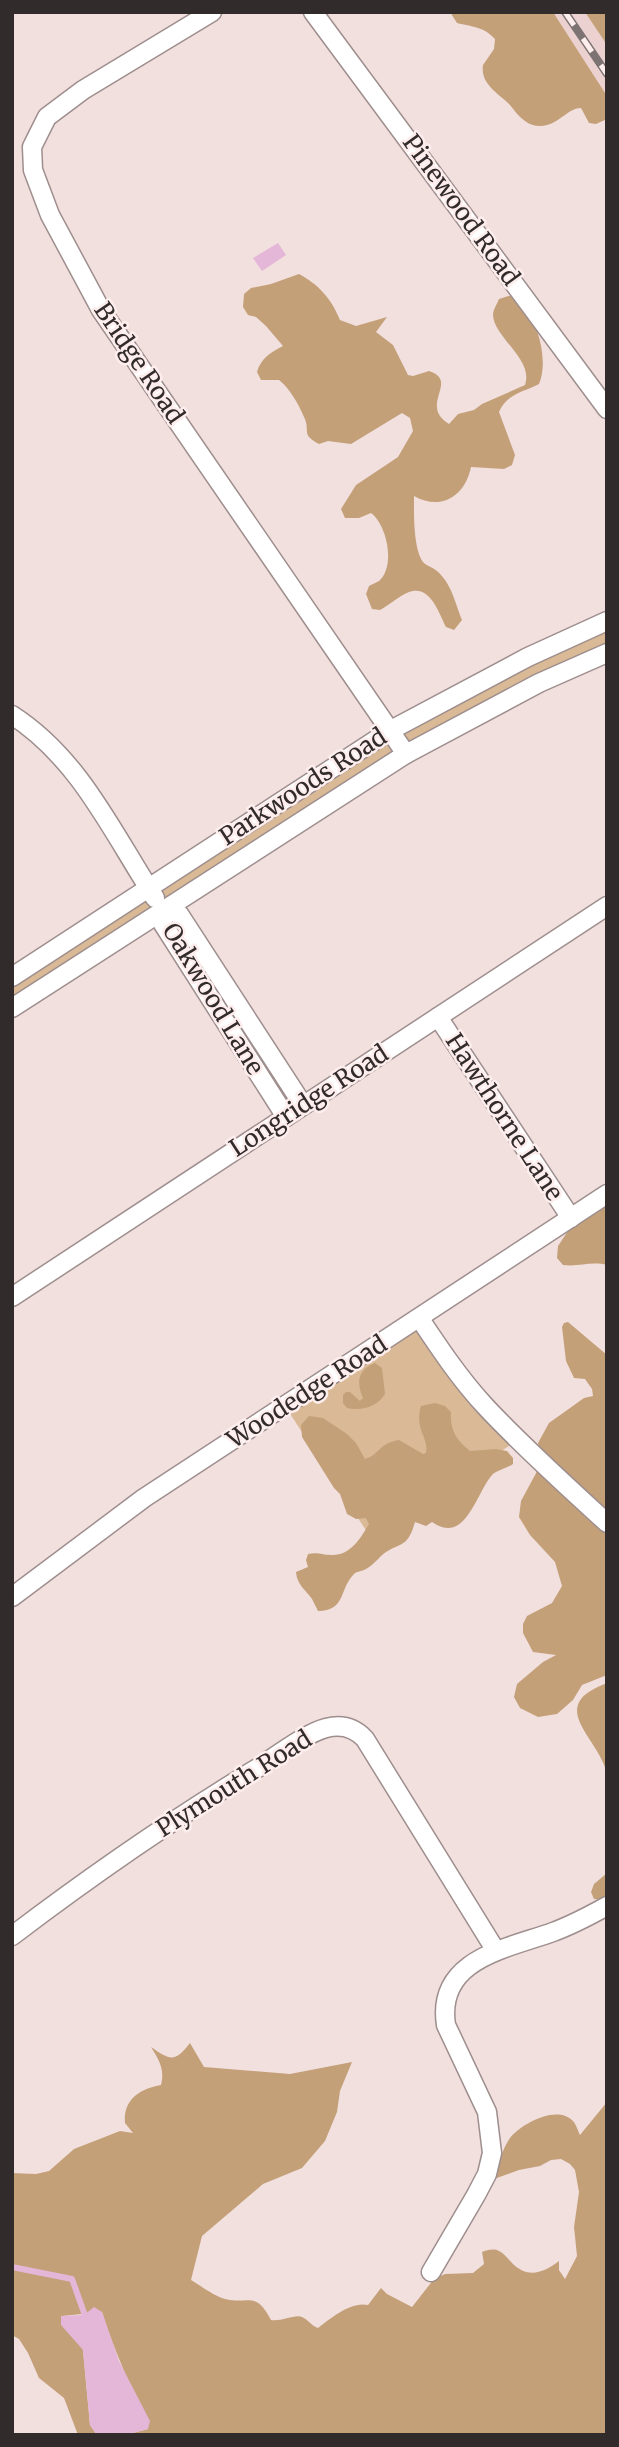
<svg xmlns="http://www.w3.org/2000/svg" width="619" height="2447" font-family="Merriweather,serif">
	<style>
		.built { fill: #ebd1d0 }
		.green { fill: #d9b996 }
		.forest { fill: #c4a079 }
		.water { fill: #e4b6d7 }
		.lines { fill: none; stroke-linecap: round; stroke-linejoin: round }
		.stream { stroke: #e4b6d7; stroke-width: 6 }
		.minor-casing { stroke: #9e8e8d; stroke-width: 21 }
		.minor { stroke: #fff; stroke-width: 18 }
		.rail-casing { stroke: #7e7373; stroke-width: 8 }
		.rail { stroke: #fdeeed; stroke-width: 5; stroke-dasharray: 16; stroke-linecap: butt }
		.labels { text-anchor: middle; stroke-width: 5; stroke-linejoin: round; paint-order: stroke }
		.street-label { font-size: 24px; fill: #322b2b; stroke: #fdeeed }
	</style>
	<rect width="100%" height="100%" fill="#f2e0df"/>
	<path class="built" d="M 553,12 L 585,12 L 607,45 L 607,96 Z"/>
	<g class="green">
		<path d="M 607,621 L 607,653 L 539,683 L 163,909 L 179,914 L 303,1105 L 286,1117 L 162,910 L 12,1008 L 12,976 L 391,730 Z"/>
		<path d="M 420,1319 L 518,1440 L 371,1538 L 285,1406 Z"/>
	</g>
	<g class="forest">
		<path d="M 450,12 L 553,12 L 607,96 L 607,119 L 596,124 L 589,123 L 581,108 C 569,108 560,122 547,125 C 540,127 531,126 525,121 C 519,117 514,110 510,105 C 498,93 480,84 483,65 L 494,49 L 495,39 C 483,26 472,27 457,23 Z"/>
		<path d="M 585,12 L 607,12 L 607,45 Z"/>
		<path d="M 299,274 C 319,285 331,298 340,320 L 356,326 L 387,317 L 376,332 L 393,345 L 408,375 L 413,376 L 429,371 C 460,381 418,405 449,424 L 458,414 L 474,410 L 482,404 L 525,385 C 534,359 494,338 493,315 C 493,310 497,304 499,299 L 512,295 C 536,311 550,358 539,384 C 524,392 506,394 499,412 L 515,455 L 512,465 L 504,469 L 471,467 C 465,497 440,511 414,496 C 414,512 413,548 423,562 C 426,566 433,567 437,571 C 452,584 455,603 462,620 L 454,630 L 446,627 C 439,613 430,584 409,592 C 399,596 389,605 380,610 L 372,609 L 366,594 L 369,586 C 372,584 376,583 379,581 C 396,566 387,525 371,513 L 359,518 L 345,518 L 341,509 L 356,485 L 398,457 L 413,431 L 410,418 L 402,413 L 351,444 L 328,441 L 319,444 C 300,434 311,431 304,417 C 298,403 290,389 279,380 L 261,380 L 257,372 C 261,358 271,352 283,346 L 266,326 L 256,317 L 248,315 L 243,307 L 244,294 L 251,288 L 271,284 Z"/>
		<path d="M 607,1194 L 607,1265 C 591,1261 579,1267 563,1265 L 557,1258 L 558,1246 L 570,1228 Z"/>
		<path d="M 568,1322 L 607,1355 L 607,1675 L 582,1685 L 573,1700 L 557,1714 L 538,1717 L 520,1708 L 514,1697 L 517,1684 L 543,1662 L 556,1655 L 533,1652 L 523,1633 L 523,1624 L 527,1616 L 552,1603 L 562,1586 L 555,1562 L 530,1535 L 519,1517 L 521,1501 L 542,1462 L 538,1443 L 549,1423 L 584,1398 L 593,1396 L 592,1389 L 585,1379 L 574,1378 L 566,1361 L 562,1327 L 564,1323 Z"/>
		<path d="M 375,1363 L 382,1368 L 385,1394 C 377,1407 362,1411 347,1408 L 343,1403 L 343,1395 L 346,1392 L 350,1392 L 360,1401 L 363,1398 C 356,1381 358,1370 375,1363 Z"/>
		<path d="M 435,1403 L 445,1406 L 451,1412 C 450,1431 456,1439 470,1451 L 496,1449 L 507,1451 L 513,1458 L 513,1464 C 507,1468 498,1470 493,1474 C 476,1492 466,1546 432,1522 L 426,1526 L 415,1522 C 407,1551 398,1541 381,1556 C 376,1561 371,1567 364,1570 C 360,1572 357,1571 354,1574 C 339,1589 346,1611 318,1611 C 316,1607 314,1603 312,1599 C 305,1589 297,1585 296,1572 L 308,1567 L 306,1560 L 308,1554 C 318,1552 322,1555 331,1555 C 350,1556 360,1539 369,1524 L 366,1518 L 356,1519 L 347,1514 L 340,1494 L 334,1488 L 302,1437 L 301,1425 L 309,1416 L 323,1418 L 347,1434 L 356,1443 L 365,1459 C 381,1454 377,1444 399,1440 L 423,1454 L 426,1453 C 429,1437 414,1430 421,1406 Z"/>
		<path d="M 607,1683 L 607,1773 C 597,1735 545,1706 607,1683 Z"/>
		<path d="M 607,1873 L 607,1900 L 594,1899 L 591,1892 L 594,1884 Z"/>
		<path d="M 190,2043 L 204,2067 L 290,2074 L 352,2062 L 340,2091 L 337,2112 L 325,2141 L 302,2168 L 263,2184 L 202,2236 L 191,2280 C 201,2286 214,2296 225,2299 C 249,2305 255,2290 271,2320 C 281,2322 295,2314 302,2317 C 307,2319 312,2326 318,2328 C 331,2318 351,2301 368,2305 L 381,2288 L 387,2294 L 412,2307 L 434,2279 L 445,2274 L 473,2273 L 484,2264 L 482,2252 C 487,2250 494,2248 499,2251 C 504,2253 508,2259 512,2263 C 528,2279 543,2273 559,2261 L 559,2270 L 565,2279 L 577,2256 L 574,2227 L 579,2192 L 575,2170 L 570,2164 L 561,2159 L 551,2160 L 540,2166 L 519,2170 L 494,2179 C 498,2166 502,2149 510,2138 C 521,2124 557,2104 573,2121 C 576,2124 578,2131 580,2135 L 607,2102 L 607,2435 L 125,2435 L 148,2429 C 133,2389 114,2352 102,2312 L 62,2316 L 83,2350 L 90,2425 L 97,2435 L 78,2435 L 64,2398 L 39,2378 L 28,2353 L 19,2339 L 12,2335 L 12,2173 L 36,2174 L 49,2171 L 74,2149 L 120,2131 L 133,2133 L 125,2123 C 123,2100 139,2089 161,2085 C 165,2069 159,2060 151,2047 C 171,2061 175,2062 190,2043 Z"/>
	</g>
	<g class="water">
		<path d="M 278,243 L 286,255 L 262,271 L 253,258 Z"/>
		<path d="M 94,2307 L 102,2312 L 119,2361 L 150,2421 L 148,2429 L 125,2435 L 97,2435 L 90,2425 L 83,2350 L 61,2325 L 61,2316 L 84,2315 Z"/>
	</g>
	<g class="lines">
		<path class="stream" d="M 12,2267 L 72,2279 L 87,2321"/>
		<defs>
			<g id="minor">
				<path d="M 212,12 L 83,90 L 47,117 L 32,147 L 33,170 L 50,215 L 101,310 L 406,754"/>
				<path d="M 313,12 L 607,409"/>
				<path d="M 12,715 C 80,759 112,832 155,898"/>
				<path d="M 12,977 L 391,730 L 528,657 L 607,621"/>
				<path d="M 12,1008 L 406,754 L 539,683 L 607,653"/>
				<path d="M 438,1017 L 571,1218"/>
				<path d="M 286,1117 L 163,924 L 163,909 L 179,914 L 303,1105"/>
				<path d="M 12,1297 L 607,906"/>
				<path d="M 420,1319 C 440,1349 460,1379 485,1406 C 523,1447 566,1485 607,1523"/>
				<path d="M 12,1597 L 144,1498 L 607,1194"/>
				<path d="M 12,1936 C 91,1876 172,1820 256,1769 C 275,1757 306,1733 326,1728 C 341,1724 354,1727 365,1739 L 496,1951"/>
				<path d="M 431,2272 L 476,2195 L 487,2174 L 492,2153 L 487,2112 L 446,2025 C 436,1959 506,1949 553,1932 C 572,1925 589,1916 607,1906"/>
			</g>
		</defs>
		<use href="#minor" class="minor-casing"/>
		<use href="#minor" class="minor"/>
		<defs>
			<path id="rail" d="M 565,12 L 607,74"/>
		</defs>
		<use href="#rail" class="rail-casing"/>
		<use href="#rail" class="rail"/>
	</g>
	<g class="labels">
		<g class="street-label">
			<text transform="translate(461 210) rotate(54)" y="8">Pinewood Road</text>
			<text transform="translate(139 363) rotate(56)" y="8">Bridge Road</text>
			<text transform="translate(303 787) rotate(-33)" y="8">Parkwoods Road</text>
			<text transform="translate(213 999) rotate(59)" y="8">Oakwood Lane</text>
			<text transform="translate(309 1101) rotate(-33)" y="8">Longridge Road</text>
			<text transform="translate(504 1117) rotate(57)" y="8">Hawthorne Lane</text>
			<text transform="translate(307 1392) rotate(-33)" y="8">Woodedge Road</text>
			<text transform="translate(234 1784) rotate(-32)" y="8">Plymouth Road</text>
		</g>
	</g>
	<rect width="619" height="2447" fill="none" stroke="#322b2b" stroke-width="28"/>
</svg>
